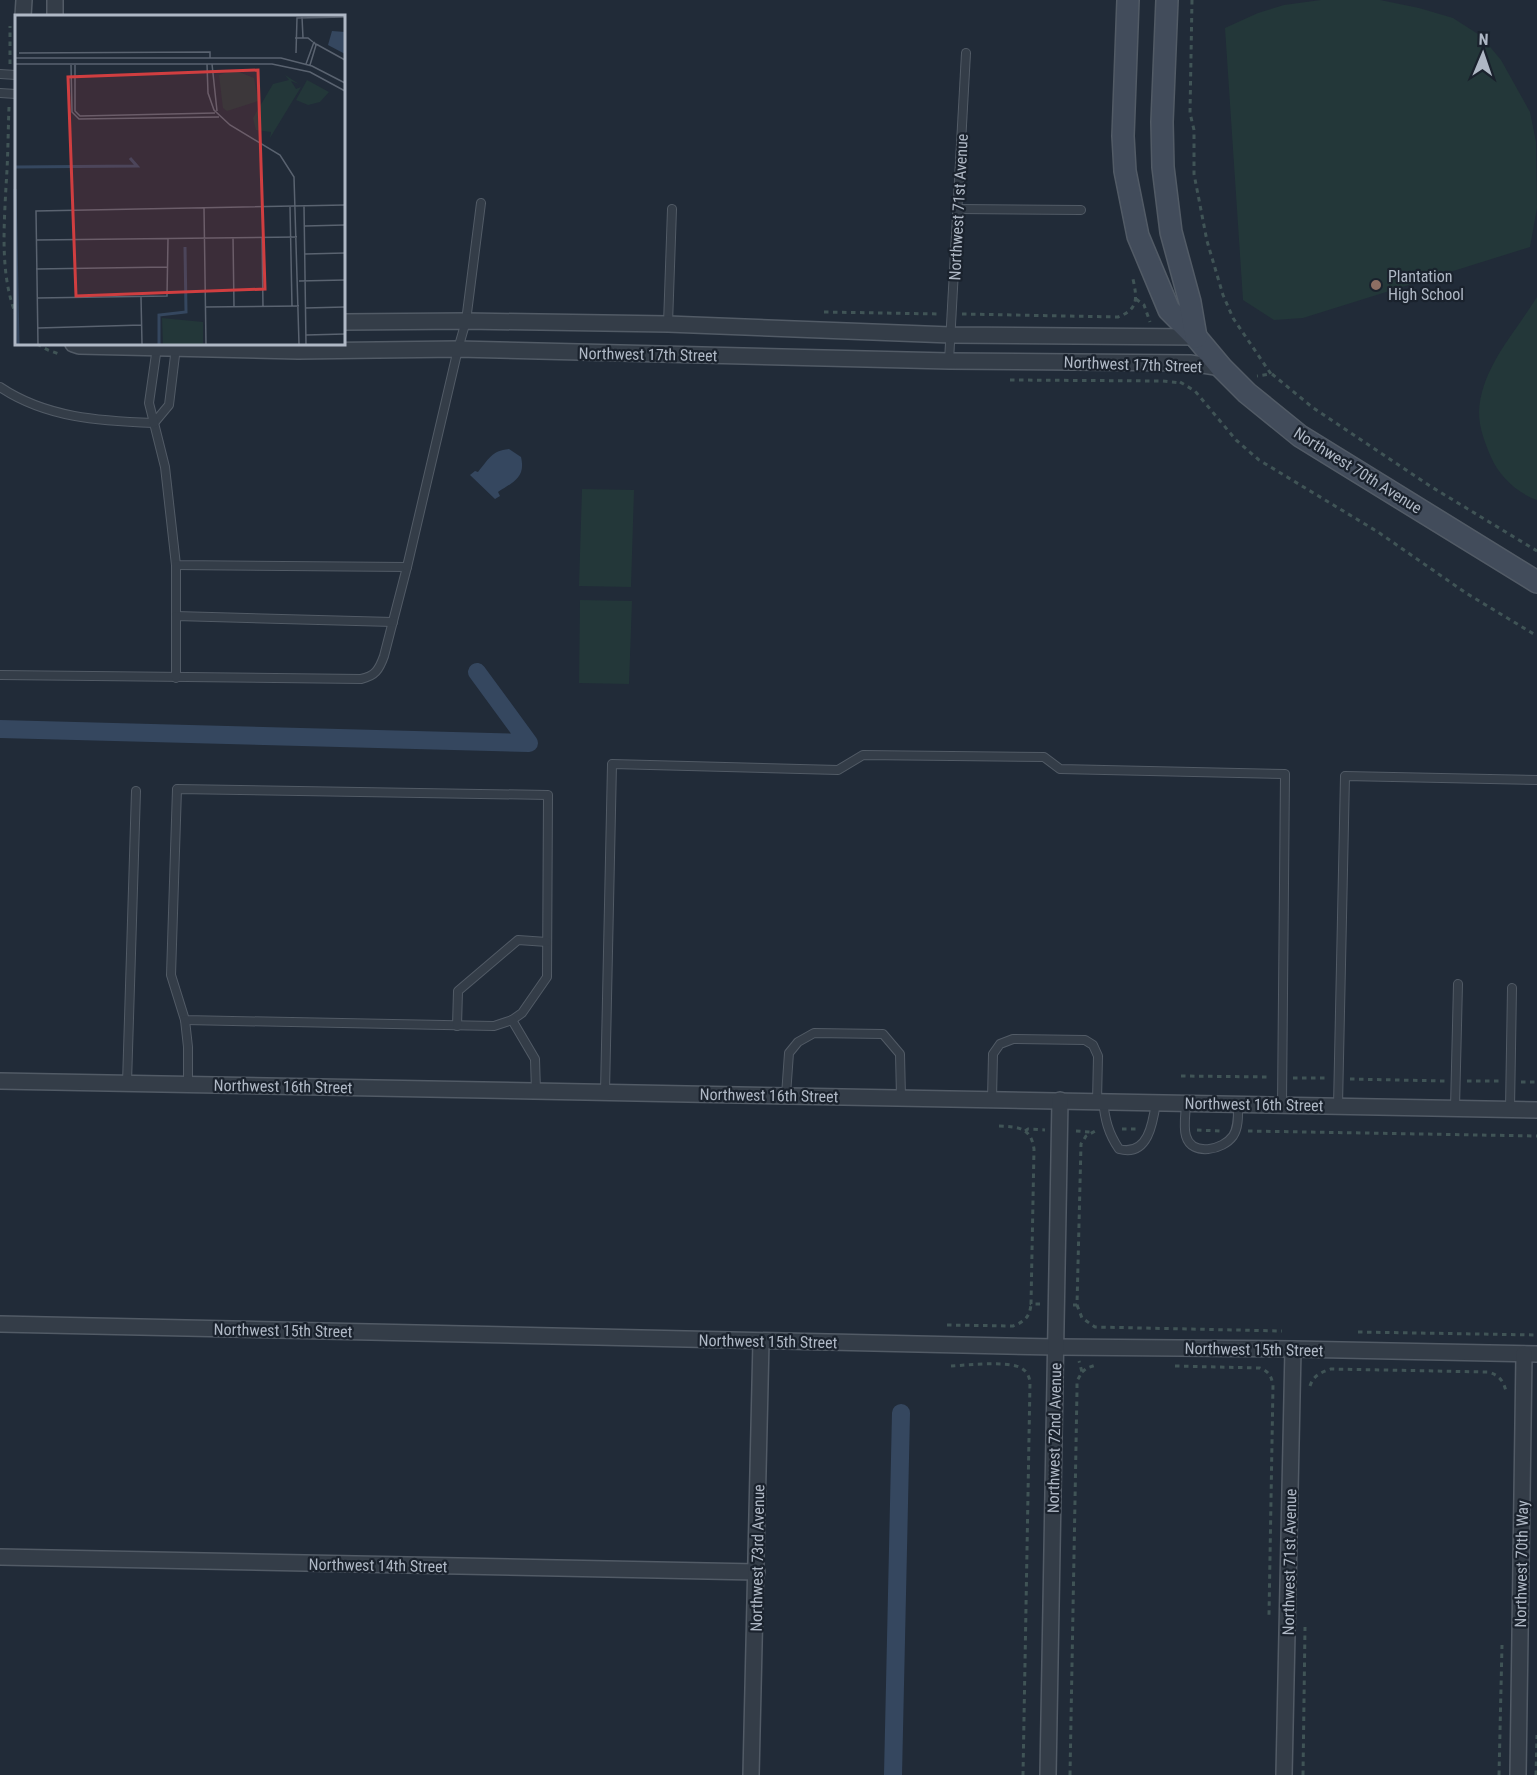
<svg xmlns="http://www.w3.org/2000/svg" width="1537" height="1775" font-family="'Roboto Condensed',sans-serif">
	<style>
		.green { fill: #233739 }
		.water { fill: #35475f }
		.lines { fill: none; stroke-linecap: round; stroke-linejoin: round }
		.canal { stroke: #35475f; stroke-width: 18 }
		.lane-casing { stroke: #525b66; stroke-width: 10 }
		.street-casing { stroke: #525b66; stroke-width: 18 }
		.secondary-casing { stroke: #525b66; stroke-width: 24 }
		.path { stroke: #405456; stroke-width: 3; stroke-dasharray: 4.5 4.5; stroke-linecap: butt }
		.lane { stroke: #343d48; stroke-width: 8 }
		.street { stroke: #343d48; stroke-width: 15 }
		.secondary { stroke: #424c5b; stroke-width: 21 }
		.education-dot { fill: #8d6e63; stroke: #1a222d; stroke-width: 2 }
		.labels { text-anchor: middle; stroke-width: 4.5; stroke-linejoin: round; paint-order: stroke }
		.street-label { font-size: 16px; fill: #afb8c5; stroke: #1a222d }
		.poi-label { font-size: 16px; fill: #afb8c5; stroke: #1a222d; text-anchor: start }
		.inset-river { fill: none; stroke: #35475f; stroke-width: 3 }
		.inset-road { fill: none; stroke: #5a6370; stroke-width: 1.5 }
		.view { fill: #d03e40; fill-opacity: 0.15; stroke: #d03e40; stroke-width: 3 }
		.inset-edge { fill: none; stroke: #afb8c5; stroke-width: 3 }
	</style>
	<rect width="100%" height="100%" fill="#212b38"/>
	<g class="green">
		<path d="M 1321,0 L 1380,0 L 1419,8 L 1453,18 L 1481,36 L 1501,60 L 1530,112 L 1536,142 L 1537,208 L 1530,247 L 1303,318 L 1274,320 L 1243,300 L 1225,28 L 1258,13 L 1284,5 Z"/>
		<path d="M 1537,297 L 1537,500 C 1517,493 1499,476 1491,457 C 1485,443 1479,428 1479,412 C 1481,368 1515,333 1537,297 Z"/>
		<path d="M 582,489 L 634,490 L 631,587 L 579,586 Z"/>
		<path d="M 580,600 L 632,601 L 629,684 L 579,683 Z"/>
	</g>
	<path class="water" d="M 509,449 L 521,457 C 526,478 513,482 498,492 L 500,496 L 495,499 L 470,475 L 475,471 L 478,472 C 489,459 491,451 509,449 Z"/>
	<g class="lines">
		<g class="canal">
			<path d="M 0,729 L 529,743 L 477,672"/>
			<path d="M 893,1775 L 901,1413"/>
		</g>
		<defs>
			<g id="lane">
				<path d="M 0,74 L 16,75"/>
				<path d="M 0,93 L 16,94"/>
				<path d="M 957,209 L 1081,210"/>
				<path d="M 668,324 L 672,209"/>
				<path d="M 949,361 L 966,53"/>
				<path d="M 0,387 C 46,418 100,421 154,423 L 165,467 L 176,565 L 407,567 L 384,656 C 379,670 375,676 361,679 L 0,675"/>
				<path d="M 154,423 L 169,405 L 176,347"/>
				<path d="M 154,423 L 149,403 L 157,347"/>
				<path d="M 176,565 L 176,616"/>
				<path d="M 407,567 L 458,349 L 466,321 L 481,203"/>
				<path d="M 176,678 L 176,616 L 393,622"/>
				<path d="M 177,789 L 548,795 L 547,977 L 522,1013 L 512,1020 L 494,1026 L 185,1020 L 171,975 Z"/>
				<path d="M 185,1020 L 188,1047 L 188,1084"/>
				<path d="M 512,1020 L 535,1059 L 536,1091"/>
				<path d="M 457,1026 L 458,991 L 518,940 L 547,942"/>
				<path d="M 127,1083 L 136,791"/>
				<path d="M 605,1092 L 612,764 L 838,770 L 863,755 L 1044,757 L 1060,769 L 1285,774 L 1282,1104"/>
				<path d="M 786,1095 L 789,1053 L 798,1042 L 814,1033 L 883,1034 L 900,1054 L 901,1097"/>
				<path d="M 992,1099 L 993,1054 L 1000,1044 L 1013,1039 L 1085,1040 L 1093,1045 L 1098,1056 L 1097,1101"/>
				<path d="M 1103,1101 C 1105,1119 1108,1133 1119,1149 C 1148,1157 1153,1123 1156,1102"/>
				<path d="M 1186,1102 C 1186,1112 1183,1126 1186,1136 C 1192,1157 1223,1150 1233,1136 C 1239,1127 1238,1114 1238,1104"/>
				<path d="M 1338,1106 L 1345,776 L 1537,780"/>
				<path d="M 1455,1108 L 1458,984"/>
				<path d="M 1510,1109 L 1512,988"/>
			</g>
			<g id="street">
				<path d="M 23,16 L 24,0"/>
				<path d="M 55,16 L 55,0"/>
				<path d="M 344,322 L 466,321 L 668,324 L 951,335 L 1196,337"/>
				<path d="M 73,344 L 79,346 L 298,351 L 458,349 L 949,361 L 1190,363 L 1222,368"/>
				<path d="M 0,1081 L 1537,1110"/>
				<path d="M 0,1324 L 1056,1347 L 1293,1349 L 1537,1354"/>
				<path d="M 0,1557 L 757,1572"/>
				<path d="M 751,1775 L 761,1341"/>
				<path d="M 1048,1775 L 1060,1100"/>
				<path d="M 1284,1775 L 1293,1349"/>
				<path d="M 1518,1775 L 1524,1354"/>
			</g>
			<g id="secondary">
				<path d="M 1128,0 L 1123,136 L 1125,171 L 1138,236 L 1169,310 L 1196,337 L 1222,368 L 1247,393 L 1300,436 L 1537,582"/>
				<path d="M 1167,0 L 1162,122 L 1163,167 L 1171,232 L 1190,302 L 1196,337"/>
			</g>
		</defs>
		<use href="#lane" class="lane-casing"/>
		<use href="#street" class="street-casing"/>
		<use href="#secondary" class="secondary-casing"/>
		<g class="path">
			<path d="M 1192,0 L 1190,113 L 1194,130 L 1194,174 L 1207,241 L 1223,295 L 1233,318 L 1271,374 L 1257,376"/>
			<path d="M 10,64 L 10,26"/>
			<path d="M 9,107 C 8,133 8,160 6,186 C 4,228 0,275 16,315"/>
			<path d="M 1136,299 L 1144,305 L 1150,322"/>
			<path d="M 824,312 L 940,314"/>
			<path d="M 962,314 L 1118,317 C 1139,309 1137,298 1133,279"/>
			<path d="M 37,344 L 48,350 L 59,354"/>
			<path d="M 1272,374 L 1312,407 L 1430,486 L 1537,551"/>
			<path d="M 1010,380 L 1162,381 L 1181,383"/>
			<path d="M 1180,382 L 1195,391 L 1236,440 L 1259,460 L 1378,532 L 1466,593 L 1537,636"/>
			<path d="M 1181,1076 L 1271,1077"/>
			<path d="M 1293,1078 L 1328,1078"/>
			<path d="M 1350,1079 L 1445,1081"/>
			<path d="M 1467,1081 L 1499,1081"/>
			<path d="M 1521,1082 L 1537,1082"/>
			<path d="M 999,1126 C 1018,1127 1031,1127 1034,1149 L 1031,1304 L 1042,1304"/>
			<path d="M 1122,1129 L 1136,1129"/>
			<path d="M 1197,1130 L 1220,1131"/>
			<path d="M 1025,1131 L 1028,1129 L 1045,1130"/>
			<path d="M 1076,1131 L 1090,1132"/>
			<path d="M 1248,1131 L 1537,1136"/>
			<path d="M 1073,1305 L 1077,1305 L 1081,1144 L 1086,1136 L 1097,1130"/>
			<path d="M 1077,1305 L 1082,1318 L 1095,1327 L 1282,1331"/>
			<path d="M 947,1325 L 1013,1326 C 1024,1322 1030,1317 1031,1304"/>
			<path d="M 1358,1332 L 1537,1335"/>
			<path d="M 951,1366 C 968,1365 1005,1361 1019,1367 C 1026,1370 1029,1375 1030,1382 L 1023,1775"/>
			<path d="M 1175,1366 L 1260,1368 C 1269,1372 1271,1375 1273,1385 L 1269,1615"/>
			<path d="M 1082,1372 L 1087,1368 L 1096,1365"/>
			<path d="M 1310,1386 C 1313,1376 1321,1372 1331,1369 L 1488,1372 C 1499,1375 1504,1381 1506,1392"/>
			<path d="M 1070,1775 L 1077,1391 L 1077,1381 L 1082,1372 L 1079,1361"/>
			<path d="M 1303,1775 L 1305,1627"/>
			<path d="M 1499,1775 L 1502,1645"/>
			<path d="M 1536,1775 L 1537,1735"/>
		</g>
		<use href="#lane" class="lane"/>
		<use href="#street" class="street"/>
		<use href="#secondary" class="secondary"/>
	</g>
	<circle class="education-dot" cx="1376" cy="285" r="6"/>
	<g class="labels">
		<g class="street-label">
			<text transform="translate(958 207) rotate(-87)" y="6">Northwest 71st Avenue</text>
			<text transform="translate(648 354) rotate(1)" y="6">Northwest 17th Street</text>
			<text transform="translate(1133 364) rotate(2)" y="6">Northwest 17th Street</text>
			<text transform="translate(1358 470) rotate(32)" y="6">Northwest 70th Avenue</text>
			<text transform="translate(283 1086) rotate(1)" y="6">Northwest 16th Street</text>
			<text transform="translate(769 1095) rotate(1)" y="6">Northwest 16th Street</text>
			<text transform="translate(1254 1104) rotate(1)" y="6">Northwest 16th Street</text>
			<text transform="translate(283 1330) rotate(1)" y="6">Northwest 15th Street</text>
			<text transform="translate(768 1341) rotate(1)" y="6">Northwest 15th Street</text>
			<text transform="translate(1254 1349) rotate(1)" y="6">Northwest 15th Street</text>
			<text transform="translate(1054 1438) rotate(-89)" y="6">Northwest 72nd Avenue</text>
			<text transform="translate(757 1558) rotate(-89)" y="6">Northwest 73rd Avenue</text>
			<text transform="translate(1289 1562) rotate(-89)" y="6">Northwest 71st Avenue</text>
			<text transform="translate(1521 1564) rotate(-89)" y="6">Northwest 70th Way</text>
			<text transform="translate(378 1565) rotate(1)" y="6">Northwest 14th Street</text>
		</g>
		<g class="poi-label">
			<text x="1388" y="282">Plantation<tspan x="1388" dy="18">High School</tspan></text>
		</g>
	</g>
	<g transform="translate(15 15)">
		<rect width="330" height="330" fill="#212b38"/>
		<path d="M 219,55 L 239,63 L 243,86 L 212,96 L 208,93 L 204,60 ZM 270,60 L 284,69 L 276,66 L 281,74 L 286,72 L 255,123 L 256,117 L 241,115 L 238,103 L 258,69 L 274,65 ZM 292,65 L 314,77 L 305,87 L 293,90 L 281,85 ZM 147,303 L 188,307 L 188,329 L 148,329 Z" fill="#233739"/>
		<path d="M 317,16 L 330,17 L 330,39 L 313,30 Z" fill="#35475f"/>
		<path class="inset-river" d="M 0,152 L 122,151 L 115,143M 0,174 L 3,329M 144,329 L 144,300 L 171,297 L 170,232"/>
		<path class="inset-road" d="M 287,2 L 288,23M 280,23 L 293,23 L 298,27M 301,29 L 330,45M 4,38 L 195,37 L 195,43M 281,38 L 282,3 L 330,2M 0,43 L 266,43 L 297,51 L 330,68M 0,49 L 257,49 L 295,57 L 330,76M 192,49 L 193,78 L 199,95 L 215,110 L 265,140 L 279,162 L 284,329M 197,49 L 202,96M 291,49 L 299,27M 56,50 L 57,97 L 64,104 L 204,102M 60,50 L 60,96 L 65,101 L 200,98M 295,50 L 301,30 L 299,27M 275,191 L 277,292M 289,191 L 291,329M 189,193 L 191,329M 290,211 L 330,210M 218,222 L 219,292M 247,222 L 248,292M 21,225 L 282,222M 290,239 L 330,238M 21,254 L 153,252M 284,266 L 330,265M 126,282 L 127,329M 22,283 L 152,281 L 153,224M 190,292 L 284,291M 290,293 L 330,292M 23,313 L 127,310M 291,320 L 330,319M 23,329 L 21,196 L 330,190"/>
		<path class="view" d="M 243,55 L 250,274 L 61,281 L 53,62 Z"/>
		<rect width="330" height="330" class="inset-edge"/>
	</g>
	<g transform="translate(1483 54) rotate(2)" stroke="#1a222d" stroke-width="4.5" paint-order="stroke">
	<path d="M0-4.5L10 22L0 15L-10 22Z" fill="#afb8c5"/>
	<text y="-9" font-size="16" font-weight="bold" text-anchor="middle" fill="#afb8c5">N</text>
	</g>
</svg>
